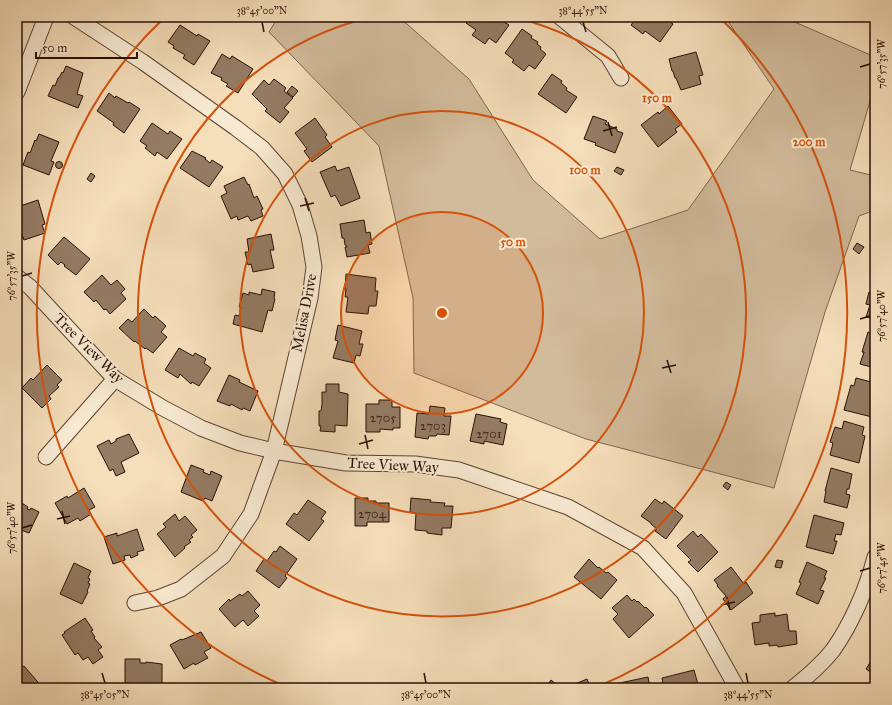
<svg xmlns="http://www.w3.org/2000/svg" width="892" height="705" font-family="'IM FELL Great Primer',serif">
	<style>
		.green { fill: #d2bb9b; stroke: #7e6550 }
		.building { fill: #947b63; stroke: #2a0f04 }
		.lines { fill: none; stroke-linecap: round; stroke-linejoin: round }
		.minor-casing { stroke: #5d4332; stroke-width: 17 }
		.minor { stroke: #f8ead2; stroke-width: 15 }
		.ticks { fill: none; stroke: #2a0f04; stroke-width: 1.5 }
		.ring { fill: none; stroke: #d5520b; stroke-width: 2 }
		.labels { text-anchor: middle; stroke-width: 4; stroke-linejoin: round; paint-order: stroke }
		.number-label { font-size: 13px; fill: #442a1c }
		.street-label { font-size: 15px; fill: #2a0f04; stroke: #f8ead2 }
		.centre { fill: #d5520b; stroke: #f8ead2; stroke-width: 2 }
		.ring-label { font-size: 12px; text-anchor: middle; font-weight: bold; fill: #d5520b; stroke: #f8ead2; stroke-width: 4; stroke-linejoin: round; paint-order: stroke }
		.neatline { fill: none; stroke: #2a0f04; stroke-width: 1.5 }
		.ticks-label { font-size: 10px; text-anchor: middle; fill: #2a0f04 }
	</style>
	<rect width="100%" height="100%" fill="#f5deba"/>
	<filter id="stains"><feTurbulence type="fractalNoise" baseFrequency=".005" numOctaves="4"/><feColorMatrix values="0 0 0 0 .2 0 0 0 0 .09 0 0 0 0 .02 0 0 0 .5 -.17"/></filter>
	<radialGradient id="worn" r=".72"><stop offset=".6" stop-color="#630" stop-opacity="0"/><stop offset="1" stop-color="#630" stop-opacity=".3"/></radialGradient>
	<path class="green" d="M 278,17 L 399,17 L 469,79 L 533,180 L 600,239 L 688,210 L 774,89 L 725,17 L 788,17 L 788,19 L 875,57 L 875,84 L 850,170 L 875,176 L 875,210 L 859,216 L 825,312 L 774,488 L 586,439 L 414,373 L 413,298 L 379,146 L 269,32 Z"/>
	<g class="building">
		<path d="M 470,17 L 502,17 L 503,18 L 501,20 L 509,25 L 496,43 L 489,38 L 485,44 L 472,35 L 476,30 L 466,23 Z"/>
		<path d="M 637,17 L 668,17 L 666,19 L 673,24 L 660,42 L 645,31 L 643,34 L 631,25 Z"/>
		<path d="M 180,25 L 197,36 L 198,34 L 210,41 L 194,65 L 183,58 L 185,55 L 173,48 L 174,46 L 168,42 Z"/>
		<path d="M 522,29 L 532,36 L 531,38 L 538,42 L 537,44 L 541,47 L 540,49 L 546,54 L 535,69 L 529,65 L 524,71 L 512,62 L 514,60 L 505,53 Z"/>
		<path d="M 696,52 L 703,75 L 699,76 L 701,84 L 681,90 L 676,78 L 675,78 L 673,71 L 672,71 L 669,59 Z"/>
		<path d="M 222,54 L 230,59 L 232,56 L 253,69 L 238,93 L 226,86 L 228,84 L 221,80 L 222,78 L 211,73 Z"/>
		<path d="M 66,66 L 83,73 L 77,94 L 83,96 L 78,108 L 48,96 L 53,85 L 55,86 L 58,78 L 59,78 L 62,72 L 63,73 Z"/>
		<path d="M 552,74 L 562,81 L 561,83 L 567,88 L 566,90 L 577,97 L 566,113 L 538,94 Z"/>
		<path d="M 274,79 L 286,88 L 284,91 L 293,98 L 284,108 L 289,112 L 280,123 L 265,111 L 267,109 L 252,94 L 264,80 L 269,85 Z"/>
		<path d="M 292,86 L 298,91 L 293,97 L 287,92 Z"/>
		<path d="M 109,93 L 115,98 L 116,96 L 128,103 L 129,102 L 140,109 L 124,133 L 113,125 L 114,123 L 97,111 Z"/>
		<path d="M 668,106 L 682,124 L 675,129 L 677,132 L 658,147 L 641,125 L 658,112 L 659,114 Z"/>
		<path d="M 593,116 L 607,121 L 605,124 L 617,129 L 617,131 L 623,133 L 615,153 L 595,145 L 596,143 L 584,139 Z"/>
		<path d="M 315,118 L 327,135 L 325,137 L 332,147 L 312,162 L 304,151 L 307,149 L 295,133 Z"/>
		<path d="M 152,123 L 168,134 L 170,131 L 182,139 L 167,159 L 157,152 L 155,156 L 145,148 L 147,146 L 140,141 Z"/>
		<path d="M 39,134 L 59,142 L 51,161 L 54,162 L 49,175 L 23,165 L 28,152 L 30,153 L 35,140 L 36,141 Z"/>
		<path d="M 192,151 L 206,158 L 205,159 L 210,163 L 212,160 L 223,167 L 209,187 L 180,168 Z"/>
		<circle cx="59" cy="165" r="3.5"/>
		<path d="M 335,166 L 337,171 L 349,167 L 360,198 L 341,206 L 335,195 L 331,197 L 320,172 Z"/>
		<path d="M 617,167 L 624,170 L 621,175 L 614,171 Z"/>
		<path d="M 91,173 L 95,176 L 91,182 L 87,179 Z"/>
		<path d="M 244,177 L 248,185 L 249,184 L 254,198 L 257,196 L 263,209 L 261,210 L 263,216 L 251,221 L 248,216 L 238,220 L 237,216 L 231,219 L 221,196 L 227,193 L 224,186 Z"/>
		<path d="M 38,200 L 45,224 L 42,225 L 45,233 L 24,240 L 21,232 L 22,231 L 21,229 L 20,229 L 17,223 L 17,207 Z"/>
		<path d="M 364,220 L 366,233 L 370,232 L 372,244 L 368,245 L 370,253 L 347,257 L 345,247 L 347,247 L 346,245 L 345,245 L 344,238 L 342,238 L 340,224 Z"/>
		<path d="M 271,234 L 274,250 L 270,250 L 274,268 L 253,272 L 251,264 L 248,265 L 245,252 L 249,252 L 247,239 Z"/>
		<path d="M 64,237 L 90,259 L 76,275 L 64,266 L 65,265 L 61,262 L 58,265 L 48,255 Z"/>
		<path d="M 857,243 L 864,247 L 859,254 L 853,249 Z"/>
		<path d="M 346,274 L 376,278 L 375,291 L 378,291 L 376,306 L 369,306 L 368,314 L 346,312 L 348,297 L 345,297 L 346,289 L 345,289 Z"/>
		<path d="M 102,275 L 111,285 L 117,280 L 125,289 L 121,293 L 126,299 L 110,314 L 106,309 L 104,310 L 96,300 L 94,302 L 84,292 Z"/>
		<path d="M 875,286 L 875,319 L 866,317 L 870,305 L 866,304 L 869,292 L 873,293 Z"/>
		<path d="M 262,289 L 275,292 L 274,298 L 275,299 L 272,311 L 268,310 L 262,332 L 233,324 L 235,315 L 239,316 L 241,307 L 239,307 L 243,293 L 249,295 L 249,292 L 261,295 Z"/>
		<path d="M 144,309 L 153,318 L 155,316 L 166,326 L 161,332 L 167,337 L 153,353 L 146,348 L 145,349 L 135,341 L 134,342 L 119,328 L 128,319 L 132,322 Z"/>
		<path d="M 338,325 L 362,331 L 359,344 L 363,344 L 360,356 L 356,355 L 354,363 L 333,358 L 338,341 L 335,340 Z"/>
		<path d="M 868,332 L 875,334 L 875,368 L 860,364 L 864,352 L 862,352 Z"/>
		<path d="M 179,348 L 193,356 L 195,353 L 206,359 L 204,363 L 211,368 L 199,386 L 192,382 L 191,384 L 180,374 L 178,378 L 165,370 Z"/>
		<path d="M 47,365 L 62,380 L 57,385 L 59,387 L 49,396 L 51,399 L 42,408 L 22,388 L 31,378 L 33,380 Z"/>
		<path d="M 229,375 L 240,380 L 239,382 L 258,391 L 250,411 L 243,408 L 242,410 L 231,404 L 230,406 L 217,401 Z"/>
		<path d="M 856,378 L 875,383 L 874,396 L 875,397 L 873,403 L 875,405 L 872,417 L 844,410 L 851,385 L 854,386 Z"/>
		<path d="M 326,384 L 339,384 L 339,392 L 348,394 L 347,426 L 335,425 L 335,432 L 320,431 L 321,426 L 319,426 L 319,411 L 321,411 L 322,404 L 322,392 L 326,392 Z"/>
		<path d="M 379,400 L 392,400 L 392,407 L 400,407 L 400,428 L 393,428 L 393,430 L 380,429 L 380,432 L 366,432 L 366,404 L 379,404 Z"/>
		<path d="M 430,406 L 445,408 L 444,416 L 451,416 L 449,435 L 437,434 L 436,436 L 429,436 L 428,439 L 415,437 L 417,413 L 429,414 Z"/>
		<path d="M 476,414 L 501,419 L 500,422 L 507,424 L 503,445 L 484,441 L 484,444 L 470,441 Z"/>
		<path d="M 844,421 L 864,427 L 862,435 L 865,436 L 859,463 L 830,455 L 833,443 L 830,442 L 835,427 L 842,429 Z"/>
		<path d="M 129,434 L 139,453 L 121,462 L 125,472 L 116,476 L 113,469 L 110,471 L 97,446 L 109,440 L 111,444 L 116,441 L 116,439 Z"/>
		<path d="M 191,465 L 204,470 L 203,472 L 210,475 L 211,471 L 222,476 L 212,501 L 205,498 L 203,501 L 181,492 Z"/>
		<path d="M 831,468 L 852,474 L 849,489 L 847,489 L 846,494 L 850,495 L 847,508 L 824,502 L 826,491 L 825,491 Z"/>
		<path d="M 726,482 L 731,485 L 728,490 L 723,486 Z"/>
		<path d="M 84,488 L 95,507 L 89,510 L 91,514 L 80,521 L 78,518 L 67,524 L 55,503 L 67,496 L 68,498 Z"/>
		<path d="M 355,498 L 368,498 L 368,501 L 376,501 L 376,503 L 389,503 L 389,522 L 367,522 L 367,526 L 355,526 Z"/>
		<path d="M 411,498 L 431,500 L 430,502 L 445,503 L 444,506 L 453,506 L 451,528 L 442,528 L 442,535 L 427,533 L 427,531 L 415,530 L 416,513 L 410,512 Z"/>
		<path d="M 655,499 L 662,504 L 664,501 L 683,516 L 666,539 L 655,531 L 657,529 L 651,524 L 651,523 L 641,516 Z"/>
		<path d="M 17,500 L 28,507 L 27,509 L 30,510 L 31,508 L 39,512 L 29,533 L 21,530 L 20,533 L 17,531 Z"/>
		<path d="M 308,500 L 326,512 L 321,519 L 324,521 L 309,541 L 286,524 L 294,513 L 297,515 Z"/>
		<path d="M 175,514 L 179,521 L 185,516 L 197,530 L 191,535 L 193,537 L 189,540 L 191,542 L 184,547 L 185,548 L 175,557 L 157,534 L 166,527 L 163,524 Z"/>
		<path d="M 814,515 L 844,523 L 841,535 L 836,534 L 834,541 L 837,541 L 833,554 L 806,547 Z"/>
		<path d="M 137,529 L 144,550 L 137,552 L 138,555 L 131,558 L 130,555 L 124,556 L 125,560 L 113,564 L 104,537 L 117,533 L 117,536 Z"/>
		<path d="M 693,531 L 698,537 L 701,534 L 718,552 L 698,572 L 688,562 L 691,560 L 677,546 Z"/>
		<path d="M 280,546 L 297,559 L 285,576 L 287,578 L 279,588 L 256,571 L 264,559 L 267,561 L 274,551 L 276,552 Z"/>
		<path d="M 589,559 L 598,568 L 599,567 L 606,573 L 608,572 L 617,580 L 601,599 L 574,577 Z"/>
		<path d="M 777,560 L 783,561 L 781,568 L 775,567 Z"/>
		<path d="M 807,562 L 827,571 L 824,578 L 826,578 L 820,590 L 824,591 L 818,604 L 796,594 L 801,583 L 799,582 Z"/>
		<path d="M 74,563 L 91,571 L 88,578 L 90,579 L 88,583 L 90,584 L 87,591 L 88,592 L 82,604 L 60,594 Z"/>
		<path d="M 731,567 L 744,584 L 746,582 L 753,593 L 731,610 L 723,599 L 726,596 L 717,586 L 718,585 L 714,580 Z"/>
		<path d="M 248,591 L 260,605 L 254,611 L 259,616 L 248,626 L 243,620 L 235,627 L 219,609 L 229,599 L 230,601 L 240,594 L 242,596 Z"/>
		<path d="M 627,595 L 632,601 L 634,599 L 637,602 L 638,601 L 645,608 L 646,607 L 654,615 L 629,638 L 613,619 L 618,614 L 612,608 Z"/>
		<path d="M 775,613 L 775,616 L 787,614 L 789,631 L 796,631 L 797,644 L 778,647 L 777,645 L 769,646 L 769,643 L 755,645 L 752,623 L 760,622 L 760,615 Z"/>
		<path d="M 85,618 L 93,630 L 91,631 L 95,637 L 94,638 L 102,647 L 98,650 L 103,657 L 93,664 L 88,657 L 83,660 L 78,653 L 75,655 L 62,635 L 65,633 L 64,632 Z"/>
		<path d="M 201,632 L 211,648 L 204,652 L 208,658 L 195,665 L 194,663 L 184,669 L 170,645 L 181,639 L 182,640 Z"/>
		<path d="M 875,655 L 875,675 L 866,669 Z"/>
		<path d="M 125,659 L 140,659 L 140,663 L 146,663 L 146,662 L 162,664 L 162,686 L 154,686 L 154,688 L 129,688 L 129,686 L 125,686 Z"/>
		<path d="M 17,664 L 21,668 L 24,666 L 43,688 L 17,688 Z"/>
		<path d="M 694,670 L 699,688 L 664,688 L 662,678 Z"/>
		<path d="M 648,677 L 650,688 L 616,688 L 615,684 Z"/>
		<path d="M 587,679 L 591,688 L 577,688 L 575,684 Z"/>
		<path d="M 551,680 L 556,684 L 553,688 L 545,688 Z"/>
	</g>
	<g class="lines">
		<defs>
			<g id="minor">
				<path d="M 74,17 L 143,62 L 236,128 L 262,148 L 285,174 L 300,205 L 309,236 L 314,267 L 310,298 L 274,451 L 251,514 L 223,556 L 181,589 L 158,598 L 135,603"/>
				<path d="M 560,17 L 608,56 L 621,78"/>
				<path d="M 17,92 L 46,17"/>
				<path d="M 17,277 L 30,287 L 115,379 L 163,408 L 201,428 L 240,443 L 274,451 L 346,463 L 415,464 L 459,470 L 568,507 L 643,548 L 684,593 L 737,688"/>
				<path d="M 46,457 L 115,379"/>
				<path d="M 793,688 C 807,677 822,664 833,650 C 852,623 867,588 875,557"/>
			</g>
		</defs>
		<use href="#minor" class="minor-casing"/>
		<use href="#minor" class="minor"/>
	</g>
	<path class="ticks" d="M 262,22 L 264,32M 583,22 L 586,32M 860,67 L 870,64M 608,122 L 612,136M 603,131 L 617,127M 305,198 L 309,211M 300,206 L 314,203M 22,276 L 32,273M 860,319 L 870,316M 667,360 L 671,373M 662,368 L 676,365M 365,435 L 368,449M 359,444 L 373,440M 62,511 L 65,524M 57,519 L 70,516M 22,528 L 32,525M 860,571 L 870,568M 727,597 L 730,610M 721,605 L 735,602M 102,673 L 105,683M 424,673 L 426,683M 746,673 L 748,683"/>
	<circle cx="442" cy="313" r="101" fill="#d5520b" fill-opacity=".12"/>
	<g class="ring">
		<circle cx="442" cy="313" r="101"/>
		<circle cx="442" cy="313" r="202"/>
		<path d="M513 17A304 304 0 1 1 371 17"/>
		<path d="M287 687A405 405 0 0 1 163 19M721 19A405 405 0 0 1 597 687"/>
	</g>
	<g class="labels">
		<g class="number-label">
			<text x="383" y="422">2705</text>
			<text x="433" y="430">2703</text>
			<text x="489" y="438">2701</text>
			<text x="372" y="518">2704</text>
		</g>
		<g class="street-label">
			<text transform="translate(304 313) rotate(-79)" y="5">Melisa Drive</text>
			<text transform="translate(89 348) rotate(45)" y="5">Tree View Way</text>
			<text transform="translate(393 465) rotate(3)" y="5">Tree View Way</text>
		</g>
	</g>
	<circle cx="442" cy="313" r="6" class="centre"/>
	<g class="ring-label">
		<text x="657" y="102">150 m</text>
		<text x="809" y="146">200 m</text>
		<text x="585" y="174">100 m</text>
		<text x="513" y="246">50 m</text>
	</g>
	<rect width="892" height="705" fill="none" stroke="#f5deba" stroke-width="44"/>
	<path d="M36 52v6h101v-6" fill="none" stroke="#2a0f04" stroke-width="2"/>
	<text x="42" y="52" font-size="12" fill="#2a0f04" stroke="#f8ead2" stroke-width="3" paint-order="stroke">50 m</text>
	<rect x="22" y="22" width="848" height="661" class="neatline"/>
	<g class="ticks-label">
		<text x="262" y="14">38°45'00"N</text>
		<text x="583" y="14">38°44'55"N</text>
		<text transform="translate(881 64) rotate(-90)" y="4">76°57'35"W</text>
		<text transform="translate(11 276) rotate(-90)" y="4">76°57'35"W</text>
		<text transform="translate(881 316) rotate(-90)" y="4">76°57'40"W</text>
		<text transform="translate(11 528) rotate(-90)" y="4">76°57'40"W</text>
		<text transform="translate(881 568) rotate(-90)" y="4">76°57'45"W</text>
		<text x="105" y="698">38°45'05"N</text>
		<text x="426" y="698">38°45'00"N</text>
		<text x="748" y="698">38°44'55"N</text>
	</g>
	<rect width="100%" height="100%" filter="url(#stains)"/>
	<rect width="100%" height="100%" fill="url(#worn)"/>
</svg>
